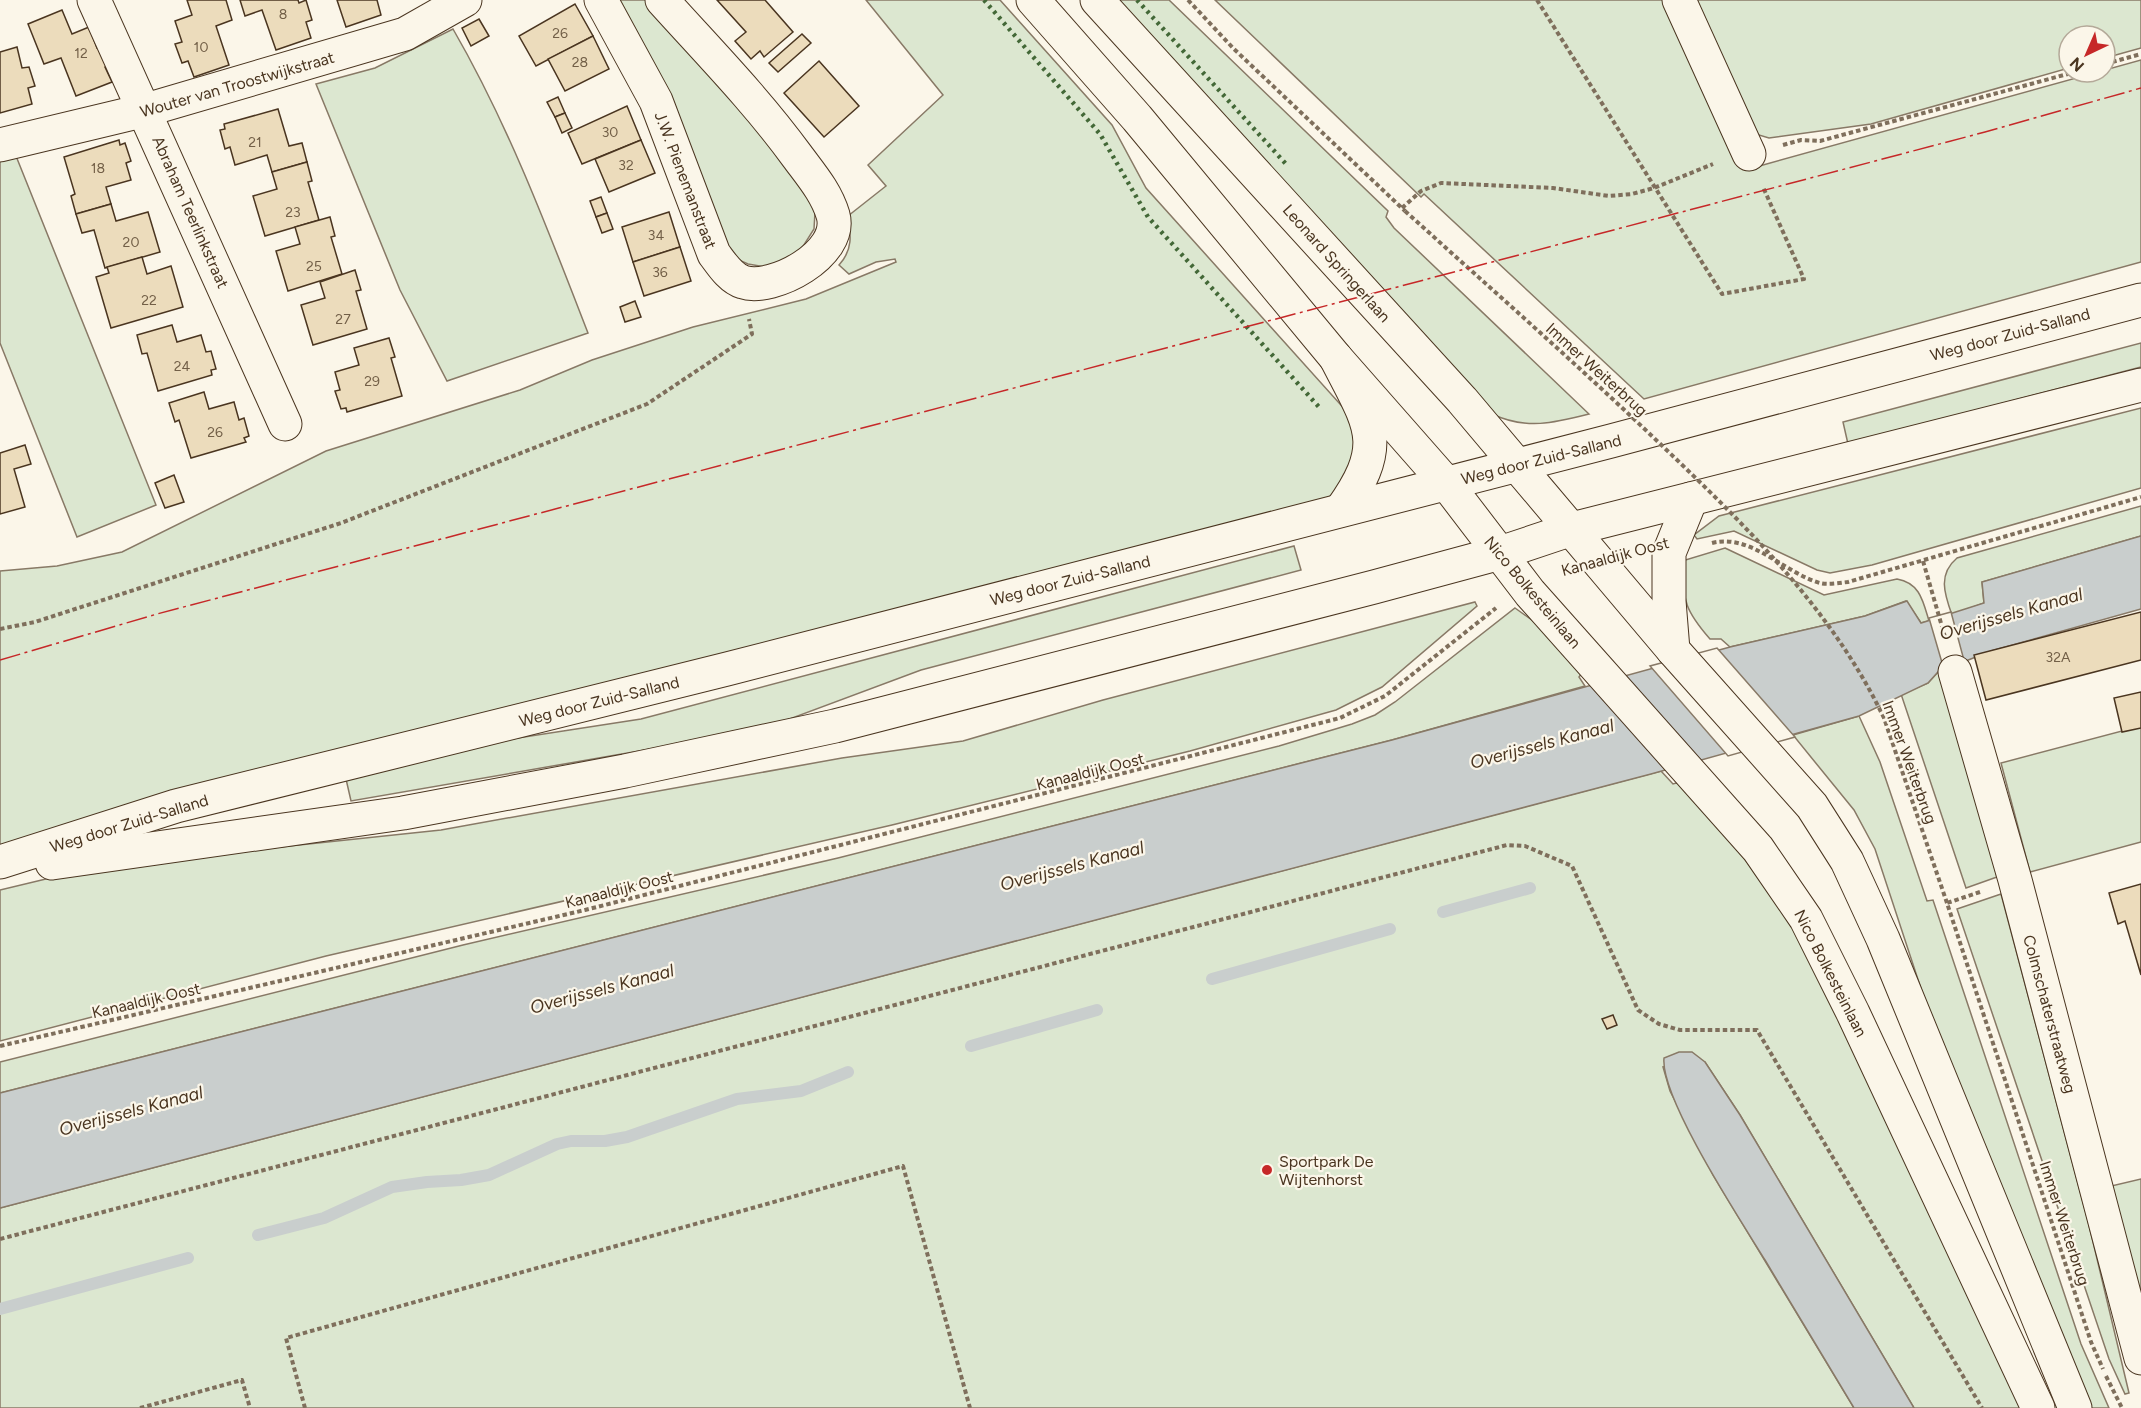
<svg xmlns="http://www.w3.org/2000/svg" width="2141" height="1408" font-family="Figtree,sans-serif">
	<style>
		.green { fill: #dce7d0; stroke: #887966; stroke-width: 1.5 }
		.water { fill: #c9cecd; stroke: #887966; stroke-width: 1.5 }
		.pier { fill: #fbf6e9; stroke: #887966; stroke-width: 1.5 }
		.lines { fill: none; stroke-linecap: round; stroke-linejoin: round }
		.stream { stroke: #c9cecd; stroke-width: 12 }
		.building { fill: #ecdcbc; stroke: #4a3520; stroke-width: 1.5 }
		.minor-casing { stroke: #4a3520; stroke-width: 35 }
		.major-casing { stroke: #4a3520; stroke-width: 35 }
		.path { stroke: #7f6f5c; stroke-width: 4; stroke-dasharray: 4.5 3; stroke-linecap: butt }
		.minor { stroke: #fbf6e9; stroke-width: 33 }
		.major { stroke: #fbf6e9; stroke-width: 33 }
		.path-bridge { stroke: #7f6f5c; stroke-width: 4; stroke-dasharray: 4.5 3; stroke-linecap: butt }
		.hedge { stroke: #436837; stroke-width: 4.5; stroke-dasharray: 3 4.5; stroke-linecap: butt }
		.power { stroke: #c62828; stroke-width: 1.5; stroke-dasharray: 21 4.5 3 4.5; stroke-linecap: butt }
		.poi-dot { fill: #c62828; stroke: #fbf6e9; stroke-width: 2 }
		.labels { text-anchor: middle; stroke-width: 4.5; stroke-linejoin: round; paint-order: stroke }
		.number-label { font-size: 14px; fill: #725f47 }
		.street-label { font-size: 16px; fill: #4a3520; stroke: #fbf6e9 }
		.poi-label { font-size: 16px; fill: #4a3520; stroke: #fbf6e9; text-anchor: start }
		.water-label { font-size: 18px; font-style: italic; fill: #4a3520; stroke: #fbf6e9 }
	</style>
	<rect width="100%" height="100%" fill="#fbf6e9"/>
	<g class="green">
		<path d="M 618,0 L 647,0 L 799,172 L 815,212 L 814,229 L 797,256 L 765,267 L 748,264 L 732,257 Z"/>
		<path d="M 866,0 L 1000,0 L 1112,125 L 1146,188 L 1349,414 L 1358,447 L 1343,488 L 1326,500 L 0,847 L 0,571 L 57,566 L 122,552 L 326,451 L 520,390 L 592,360 L 693,327 L 806,299 L 896,262 L 895,259 L 876,262 L 849,274 L 839,265 C 853,250 851,235 848,216 L 886,186 L 868,165 L 943,95 Z"/>
		<path d="M 1111,0 L 1169,0 L 1388,211 L 1386,217 L 1394,228 L 1589,414 C 1554,423 1526,430 1492,414 Z"/>
		<path d="M 1215,0 L 1669,0 L 1745,170 L 2141,60 L 2141,262 L 1644,399 L 1424,194 L 1421,197 Z"/>
		<path d="M 1691,0 L 2141,0 L 2141,48 L 2105,58 L 2105,36 L 2069,36 L 2069,68 L 1871,124 L 1769,138 L 1752,133 Z"/>
		<path d="M 453,29 C 509,126 548,230 588,333 L 447,381 L 400,290 L 316,84 L 375,68 Z"/>
		<path d="M 16,156 L 156,505 L 77,537 L 0,343 L 0,160 Z"/>
		<path d="M 2141,343 L 2141,367 L 1848,444 L 1843,422 Z"/>
		<path d="M 2141,408 L 2141,488 L 1872,565 L 1830,573 L 1817,570 L 1734,531 L 1697,539 L 1694,535 L 1719,516 Z"/>
		<path d="M 2141,506 L 2141,536 L 1982,582 L 1984,603 L 1952,615 C 1944,593 1938,574 1957,558 Z"/>
		<path d="M 1294,546 L 1301,570 L 921,670 L 760,730 L 351,801 L 346,779 L 485,743 L 641,719 Z"/>
		<path d="M 1725,548 L 1824,595 L 1897,579 C 1920,583 1923,601 1929,621 L 1921,623 L 1906,601 L 1865,616 L 1730,647 L 1721,639 L 1710,639 C 1683,608 1684,601 1682,561 Z"/>
		<path d="M 1475,602 L 1477,606 L 1382,687 L 1336,710 L 1190,751 L 892,825 L 326,956 L 0,1041 L 0,890 L 100,866 L 441,830 L 842,758 L 963,741 L 1103,700 Z"/>
		<path d="M 1515,608 L 1550,633 L 1584,670 L 1579,677 L 1585,686 L 1392,740 L 0,1093 L 0,1062 L 463,945 L 838,858 L 1279,746 L 1352,724 L 1375,715 L 1395,702 Z"/>
		<path d="M 1943,671 L 1997,877 L 1966,888 L 1901,694 L 1928,683 L 1938,672 Z"/>
		<path d="M 1859,716 L 1880,762 L 1927,901 L 1933,900 L 2081,1344 L 2109,1408 L 2085,1408 L 1933,1025 L 1875,849 L 1854,810 L 1793,735 Z"/>
		<path d="M 2141,726 L 2141,842 L 2030,872 L 2001,763 Z"/>
		<path d="M 1661,771 L 1673,784 L 1680,782 L 1742,855 L 1796,929 L 2021,1408 L 1914,1408 L 1740,1115 L 1705,1062 L 1663,1067 L 1670,1091 L 1713,1175 L 1854,1408 L 0,1408 L 0,1208 Z"/>
		<path d="M 2001,894 L 2088,1221 L 2129,1393 L 2125,1394 L 2109,1359 L 1957,909 Z"/>
		<path d="M 2141,1179 L 2141,1311 L 2107,1187 Z"/>
	</g>
	<g class="water">
		<path d="M 2141,536 L 2141,609 L 1991,651 L 1938,672 L 1928,683 L 1859,716 L 1651,774 L 0,1208 L 0,1093 L 1392,740 L 1730,647 L 1865,616 L 1907,601 L 1921,623 L 1984,603 L 1982,582 Z"/>
		<path d="M 1679,1052 L 1692,1052 L 1705,1062 L 1740,1115 L 1914,1408 L 1854,1408 C 1824,1359 1795,1309 1765,1260 C 1741,1221 1660,1098 1664,1058 Z"/>
	</g>
	<g class="pier">
		<path d="M 1951,612 L 1965,664 L 1945,673 L 1929,618 Z"/>
		<path d="M 1717,648 L 1795,737 L 1728,756 L 1650,666 Z"/>
	</g>
	<g class="lines">
		<g class="stream">
			<path d="M 1443,912 L 1530,888"/>
			<path d="M 1212,979 L 1390,929"/>
			<path d="M 971,1046 L 1097,1010"/>
			<path d="M 258,1235 L 324,1218 L 392,1187 L 427,1182 L 461,1180 L 489,1175 L 557,1144 L 571,1141 L 605,1141 L 627,1137 L 737,1099 L 801,1091 L 848,1072"/>
			<path d="M 0,1309 L 188,1258"/>
		</g>
	</g>
	<g class="building">
		<path d="M 187,0 L 226,0 L 232,20 L 216,26 L 229,65 L 194,77 L 188,61 L 182,63 L 175,44 L 182,42 L 175,21 L 192,15 Z"/>
		<path d="M 240,0 L 298,0 L 299,3 L 306,0 L 312,20 L 306,22 L 311,38 L 276,50 L 262,10 L 245,16 Z"/>
		<path d="M 337,0 L 377,0 L 381,15 L 346,27 Z"/>
		<path d="M 717,0 L 765,0 L 793,32 L 764,57 L 760,51 L 751,59 L 735,41 L 746,32 Z"/>
		<path d="M 575,4 L 593,36 L 536,66 L 519,36 Z"/>
		<path d="M 62,10 L 72,34 L 89,27 L 97,48 L 104,45 L 111,64 L 105,67 L 112,82 L 76,96 L 61,58 L 44,64 L 28,24 Z"/>
		<path d="M 479,19 L 489,36 L 471,46 L 462,28 Z"/>
		<path d="M 802,34 L 811,43 L 778,72 L 769,63 Z"/>
		<path d="M 593,36 L 609,69 L 565,91 L 548,59 Z"/>
		<path d="M 17,47 L 22,68 L 29,67 L 35,86 L 28,88 L 32,104 L 0,113 L 0,52 Z"/>
		<path d="M 819,61 L 859,106 L 824,137 L 784,93 Z"/>
		<path d="M 558,97 L 565,113 L 555,117 L 547,102 Z"/>
		<path d="M 627,106 L 641,140 L 582,164 L 568,133 Z"/>
		<path d="M 278,109 L 289,146 L 302,143 L 307,162 L 272,172 L 267,155 L 235,165 L 230,147 L 225,149 L 220,130 L 225,129 L 224,124 Z"/>
		<path d="M 565,113 L 572,128 L 562,133 L 555,117 Z"/>
		<path d="M 119,140 L 120,145 L 125,143 L 131,161 L 126,163 L 131,180 L 106,187 L 111,204 L 76,214 L 71,196 L 75,194 L 64,157 Z"/>
		<path d="M 641,140 L 655,173 L 609,192 L 595,159 Z"/>
		<path d="M 307,162 L 312,181 L 308,182 L 319,220 L 265,236 L 253,196 L 277,189 L 272,172 Z"/>
		<path d="M 601,197 L 607,213 L 596,217 L 590,201 Z"/>
		<path d="M 111,204 L 116,221 L 148,212 L 160,252 L 105,268 L 94,230 L 82,233 L 76,214 Z"/>
		<path d="M 669,212 L 680,247 L 633,262 L 622,227 Z"/>
		<path d="M 607,213 L 613,229 L 602,233 L 596,217 Z"/>
		<path d="M 330,217 L 335,236 L 331,237 L 342,274 L 288,291 L 276,251 L 300,244 L 295,227 Z"/>
		<path d="M 680,247 L 691,281 L 644,296 L 633,262 Z"/>
		<path d="M 142,257 L 147,274 L 171,266 L 183,307 L 111,328 L 96,277 L 109,273 L 107,267 Z"/>
		<path d="M 355,270 L 361,290 L 356,291 L 367,329 L 313,345 L 301,305 L 325,298 L 320,282 Z"/>
		<path d="M 635,301 L 641,317 L 625,322 L 620,307 Z"/>
		<path d="M 172,325 L 177,342 L 201,335 L 206,352 L 211,351 L 216,369 L 211,370 L 212,375 L 158,391 L 147,353 L 142,354 L 137,335 Z"/>
		<path d="M 389,338 L 395,357 L 391,358 L 402,396 L 347,412 L 346,408 L 341,409 L 335,391 L 340,390 L 335,372 L 359,365 L 354,348 Z"/>
		<path d="M 204,392 L 209,409 L 234,402 L 239,420 L 244,418 L 249,436 L 244,438 L 246,442 L 191,458 L 179,420 L 175,422 L 169,403 Z"/>
		<path d="M 25,445 L 31,464 L 14,469 L 25,507 L 0,514 L 0,453 Z"/>
		<path d="M 174,475 L 184,502 L 165,508 L 155,483 Z"/>
		<path d="M 2141,612 L 2141,660 L 1986,700 L 1974,655 Z"/>
		<path d="M 2141,692 L 2141,728 L 2122,732 L 2114,698 Z"/>
		<path d="M 2141,884 L 2141,975 L 2125,921 L 2118,924 L 2109,893 Z"/>
		<path d="M 1613,1015 L 1617,1025 L 1607,1029 L 1602,1019 Z"/>
	</g>
	<g class="lines">
		<defs>
			<g id="minor">
				<path d="M 94,0 L 285,424"/>
				<path d="M 601,0 L 656,101 L 714,254 C 721,263 730,278 743,282 C 772,292 844,254 833,215 C 826,192 811,175 797,156 C 757,101 708,51 662,0"/>
				<path d="M 1033,0 L 1137,118 L 1336,358 L 1446,483 L 1530,593 L 1758,849 L 1806,919 L 1853,1013 L 2038,1408"/>
				<path d="M 1097,0 L 1462,400 L 1673,650 L 1812,806 L 1847,861 L 1883,939 L 2075,1408"/>
				<path d="M 1679,0 L 1749,154"/>
				<path d="M 0,145 L 146,110 L 405,34 L 465,0"/>
				<path d="M 1955,672 L 2015,880 L 2141,1358"/>
			</g>
			<g id="major">
				<path d="M 1336,358 C 1370,425 1389,443 1341,510"/>
				<path d="M 1673,650 L 1669,601 L 1669,553 L 1691,499"/>
				<path d="M 0,862 L 176,806 L 727,669 L 1611,441 L 2141,300"/>
				<path d="M 52,863 L 403,813 L 625,771 L 835,726 L 1374,587 L 1500,553 L 1572,529 L 2141,385"/>
			</g>
		</defs>
		<use href="#minor" class="minor-casing"/>
		<use href="#major" class="major-casing"/>
		<g class="path">
			<path d="M 1188,0 L 1234,49 L 1405,211"/>
			<path d="M 1537,0 L 1722,294 L 1804,279 L 1763,187"/>
			<path d="M 2105,64 L 2141,54"/>
			<path d="M 1783,145 L 1801,140 L 1820,141 L 2075,72"/>
			<path d="M 1402,208 L 1421,191 L 1441,183 L 1553,188 L 1609,196 L 1632,194 L 1654,188 L 1713,164"/>
			<path d="M 1712,543 C 1751,533 1784,573 1820,583 C 1828,585 1839,583 1848,582 L 2141,497"/>
			<path d="M 1923,561 L 1945,637"/>
			<path d="M 0,629 L 35,622 L 341,523 L 647,404 L 752,334 L 749,319"/>
			<path d="M 1980,892 L 1947,903 L 2091,1342 L 2103,1369"/>
			<path d="M 0,1046 L 585,910 L 1340,718 L 1385,696 L 1496,608"/>
			<path d="M 0,1239 L 1507,845 L 1525,846 L 1572,866 L 1638,1010 L 1659,1024 L 1680,1030 L 1757,1030 L 1982,1408"/>
			<path d="M 2106,1376 L 2122,1408"/>
			<path d="M 140,1408 L 242,1380 L 250,1408"/>
			<path d="M 305,1408 L 286,1338 L 903,1166 L 970,1408"/>
		</g>
		<use href="#minor" class="minor"/>
		<use href="#major" class="major"/>
		<path class="path-bridge" d="M 1405,211 C 1488,286 1572,360 1653,437 C 1741,521 1831,607 1884,718 L 1947,903"/>
		<g class="hedge">
			<path d="M 984,0 L 1100,134 L 1148,217 L 1319,407"/>
			<path d="M 1137,0 L 1286,164"/>
		</g>
		<path class="power" d="M 0,660 L 157,614 L 1985,132 L 2141,88"/>
	</g>
	<circle class="poi-dot" cx="1267" cy="1170" r="6"/>
	<g class="labels">
		<g class="number-label">
			<text x="283" y="19">8</text>
			<text x="560" y="38">26</text>
			<text x="201" y="52">10</text>
			<text x="81" y="58">12</text>
			<text x="580" y="67">28</text>
			<text x="610" y="137">30</text>
			<text x="255" y="147">21</text>
			<text x="626" y="170">32</text>
			<text x="98" y="173">18</text>
			<text x="293" y="217">23</text>
			<text x="656" y="240">34</text>
			<text x="131" y="247">20</text>
			<text x="314" y="271">25</text>
			<text x="660" y="277">36</text>
			<text x="149" y="305">22</text>
			<text x="343" y="324">27</text>
			<text x="182" y="371">24</text>
			<text x="372" y="386">29</text>
			<text x="215" y="437">26</text>
			<text x="2058" y="662">32A</text>
		</g>
		<g class="street-label">
			<text transform="translate(237 84) rotate(-16)" y="6">Wouter van Troostwijkstraat</text>
			<text transform="translate(686 180) rotate(69)" y="6">J.W. Pienemanstraat</text>
			<text transform="translate(191 212) rotate(66)" y="6">Abraham Teerlinkstraat</text>
			<text transform="translate(1337 263) rotate(48)" y="6">Leonard Springerlaan</text>
			<text transform="translate(2010 334) rotate(-15)" y="6">Weg door Zuid-Salland</text>
			<text transform="translate(1597 369) rotate(42)" y="6">Immer Weiterbrug</text>
			<text transform="translate(1541 459) rotate(-14)" y="6">Weg door Zuid-Salland</text>
			<text transform="translate(1615 556) rotate(-15)" y="6">Kanaaldijk Oost</text>
			<text transform="translate(1070 580) rotate(-14)" y="6">Weg door Zuid-Salland</text>
			<text transform="translate(1533 592) rotate(50)" y="6">Nico Bolkesteinlaan</text>
			<text transform="translate(599 701) rotate(-14)" y="6">Weg door Zuid-Salland</text>
			<text transform="translate(1910 762) rotate(70)" y="6">Immer Weiterbrug</text>
			<text transform="translate(1090 771) rotate(-14)" y="6">Kanaaldijk Oost</text>
			<text transform="translate(129 823) rotate(-17)" y="6">Weg door Zuid-Salland</text>
			<text transform="translate(619 889) rotate(-14)" y="6">Kanaaldijk Oost</text>
			<text transform="translate(1831 973) rotate(63)" y="6">Nico Bolkesteinlaan</text>
			<text transform="translate(146 1000) rotate(-13)" y="6">Kanaaldijk Oost</text>
			<text transform="translate(2050 1014) rotate(75)" y="6">Colmschaterstraatweg</text>
			<text transform="translate(2065 1223) rotate(72)" y="6">Immer Weiterbrug</text>
		</g>
		<g class="poi-label">
			<text x="1279" y="1167">Sportpark De<tspan x="1279" dy="18">Wijtenhorst</tspan></text>
		</g>
		<g class="water-label">
			<text transform="translate(2011 614) rotate(-16)" y="6">Overijssels Kanaal</text>
			<text transform="translate(1542 744) rotate(-15)" y="6">Overijssels Kanaal</text>
			<text transform="translate(1072 866) rotate(-15)" y="6">Overijssels Kanaal</text>
			<text transform="translate(602 989) rotate(-15)" y="6">Overijssels Kanaal</text>
			<text transform="translate(131 1111) rotate(-15)" y="6">Overijssels Kanaal</text>
		</g>
	</g>
	<g transform="translate(2087 54) rotate(224)"><circle r="28" fill="#fbf6e9" stroke="#b4a999" stroke-width="1.5"/>
	<path d="M0-4.5L10 22L0 15L-10 22Z" fill="#c62828"/>
	<text y="-9" font-size="16" font-weight="bold" text-anchor="middle" fill="#4a3520">N</text>
	</g>
</svg>
